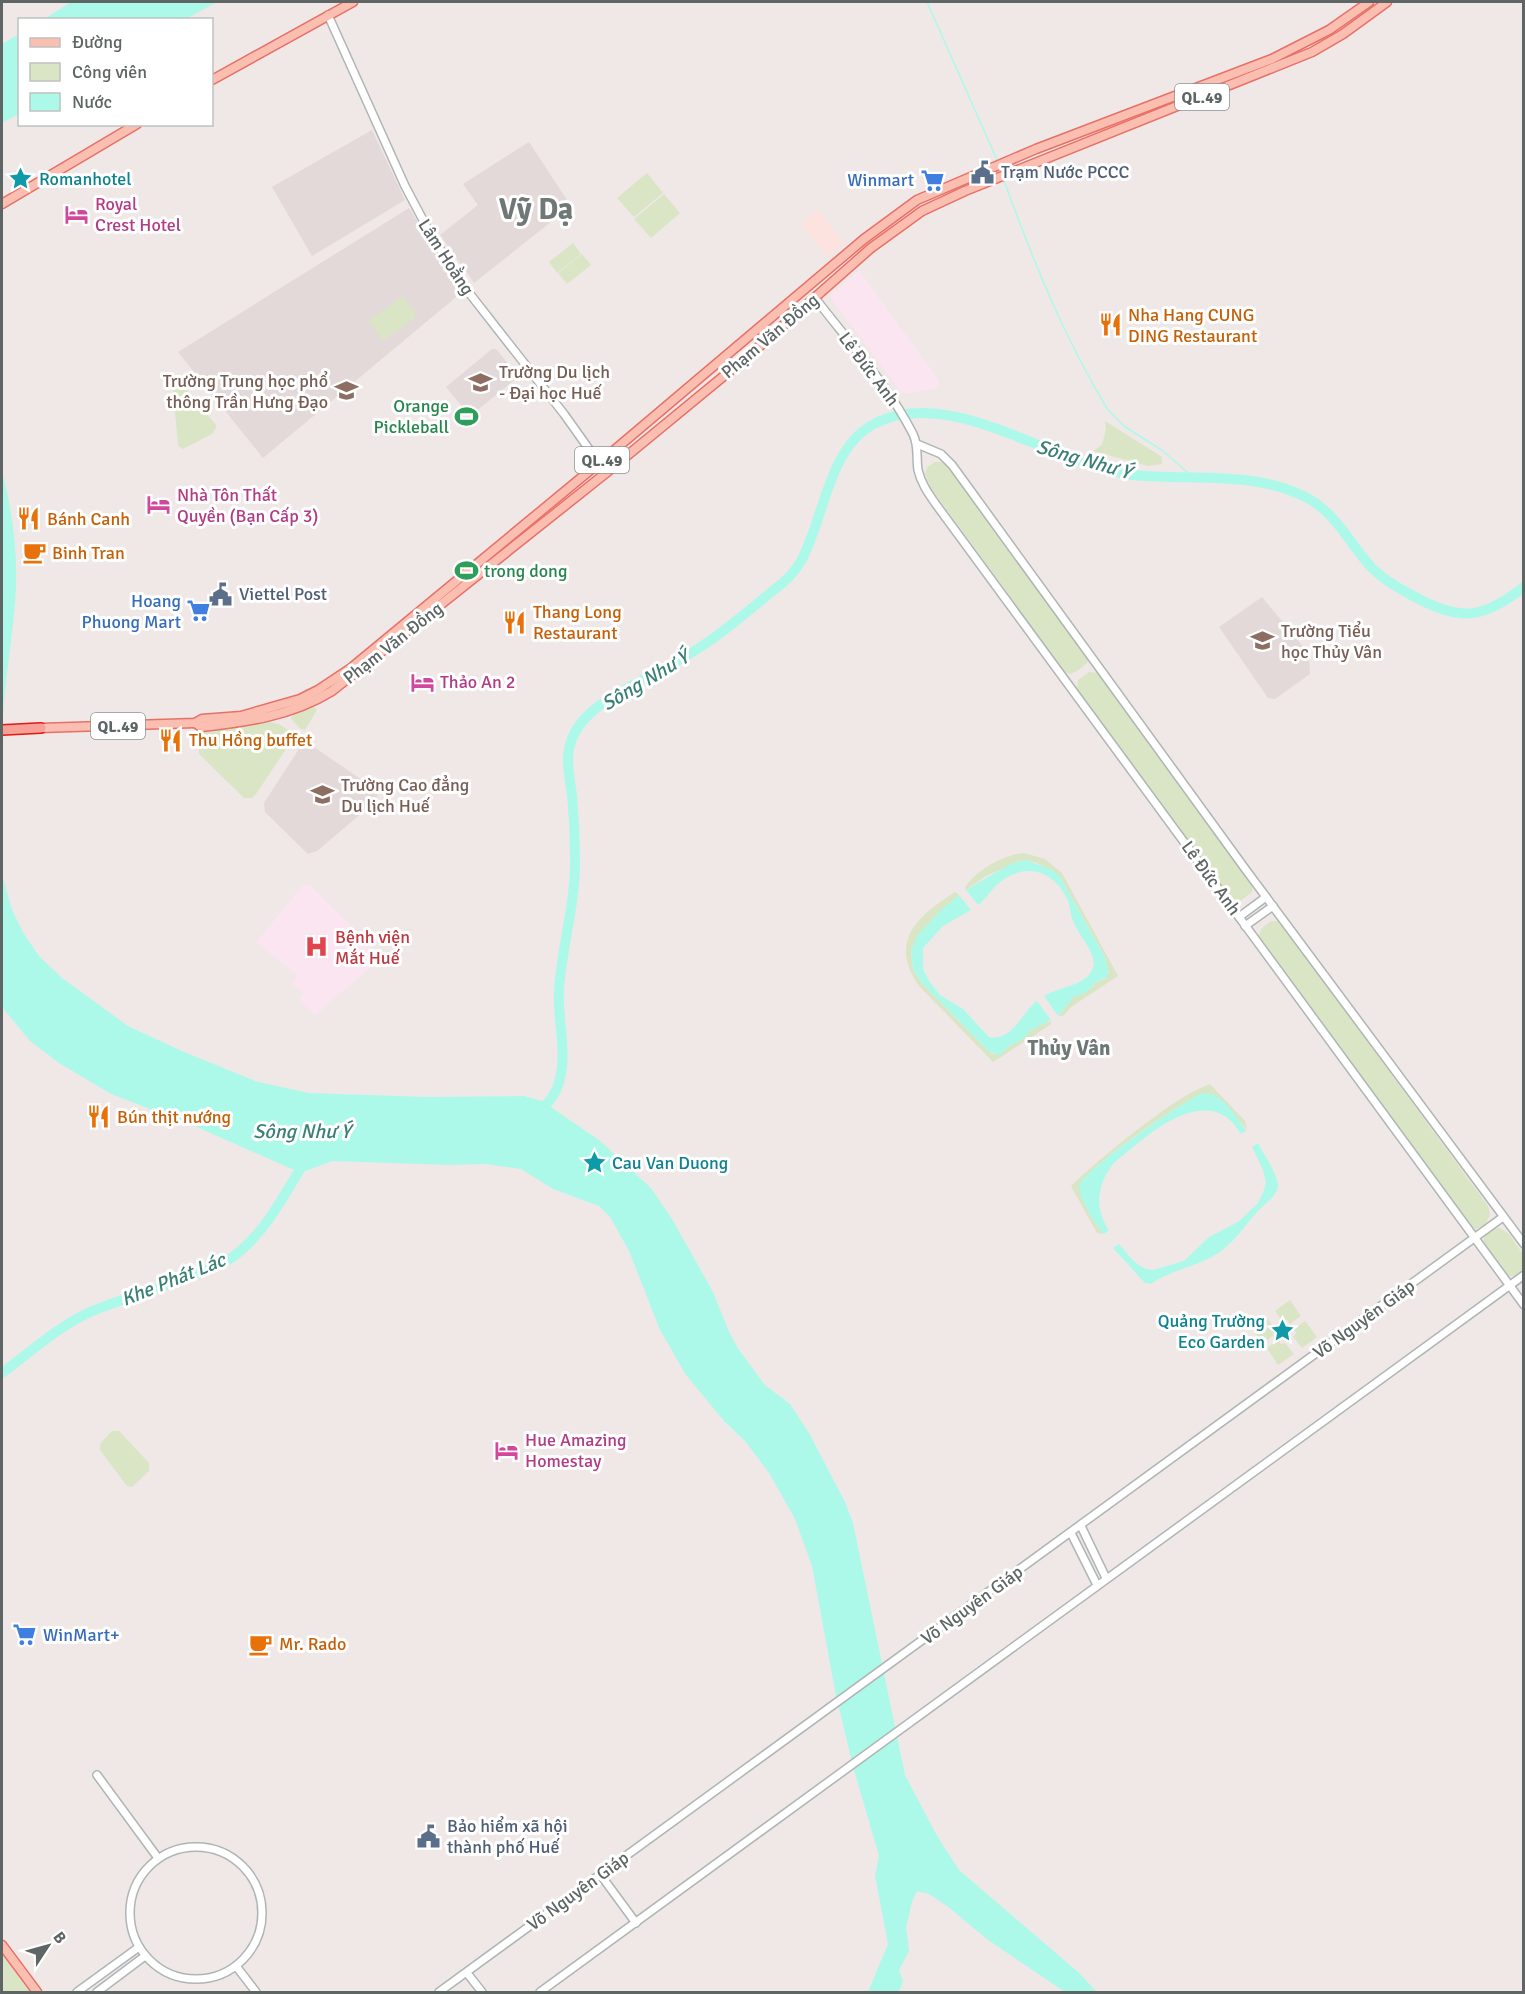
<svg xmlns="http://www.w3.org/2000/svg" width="1525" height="1994" font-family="Signika,sans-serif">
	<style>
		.commercial { fill: #fce3df }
		.education { fill: #e2d9d8 }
		.medical { fill: #fae5f1 }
		.green { fill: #dae5c5 }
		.water { fill: #adf9e9 }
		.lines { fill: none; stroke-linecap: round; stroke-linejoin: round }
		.stream { stroke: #adf9e9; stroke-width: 1.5 }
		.river { stroke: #adf9e9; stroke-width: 10 }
		.minor-casing { stroke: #afb5b5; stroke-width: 10 }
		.major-casing { stroke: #e87067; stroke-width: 11 }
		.highway-casing { stroke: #e61710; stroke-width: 12 }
		.minor { stroke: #fff; stroke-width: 7 }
		.major { stroke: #fabfb1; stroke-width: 8 }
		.highway { stroke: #f6a097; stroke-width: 9 }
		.labels { text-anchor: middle; stroke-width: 6; stroke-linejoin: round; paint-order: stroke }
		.shield { fill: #fff; stroke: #8e9493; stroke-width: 1.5 }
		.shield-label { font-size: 16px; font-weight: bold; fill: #5e6665 }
		.service-label { font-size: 18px; fill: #4e5e75; stroke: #fff; text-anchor: start }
		.culture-label { font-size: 18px; fill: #0d838f; stroke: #fff; text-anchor: start }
		.shop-label { font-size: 18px; fill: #366cbe; stroke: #fff; text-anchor: end }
		.hotel-label { font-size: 18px; fill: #b23c85; stroke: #fff; text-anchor: start }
		.street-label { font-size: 18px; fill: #5e6665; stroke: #fff }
		.food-label { font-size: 18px; fill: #c56008; stroke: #fff; text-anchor: start }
		.education-label { font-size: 18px; fill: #785e54; stroke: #fff; text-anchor: start }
		.leisure-label { font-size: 18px; fill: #27864d; stroke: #fff; text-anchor: end }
		.health-label { font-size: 18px; fill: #be3a42; stroke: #fff; text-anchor: start }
		.water-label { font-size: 20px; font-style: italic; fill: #3a8076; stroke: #fff }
		.quarter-label { font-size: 21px; font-weight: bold; fill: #6f7877; stroke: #fff }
		.town-label { font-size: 30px; font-weight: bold; fill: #6f7877; stroke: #fff }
	</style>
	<rect width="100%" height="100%" fill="#efe8e7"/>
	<path class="commercial" d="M 817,210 L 845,243 L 828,257 L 801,225 Z"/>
	<g class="education">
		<path d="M 372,130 L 405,200 L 312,256 L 272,187 Z"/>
		<path d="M 529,142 L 571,206 L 474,283 L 440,235 L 478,205 L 463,184 Z"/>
		<path d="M 409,208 L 461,293 L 263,458 L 178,352 Z"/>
		<path d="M 492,349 L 496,349 L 516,373 L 517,378 L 470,416 L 446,387 Z"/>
		<path d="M 1262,597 L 1309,654 L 1310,674 L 1275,699 L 1268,698 L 1219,627 Z"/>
		<path d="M 311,745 L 378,791 L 377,800 L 317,851 L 308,854 L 265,812 L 264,803 L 301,746 Z"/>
	</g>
	<g class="medical">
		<path d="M 859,270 L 939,380 L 938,388 L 902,394 L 832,300 L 831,294 Z"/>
		<path d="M 309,884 L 378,952 L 378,961 L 315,1016 L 299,1000 L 303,993 L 292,984 L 297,975 L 256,942 L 303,885 Z"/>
	</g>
	<g class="green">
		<path d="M 647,173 L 663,193 L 634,217 L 617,198 Z"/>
		<path d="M 664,194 L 680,213 L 651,238 L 634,219 Z"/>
		<path d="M 573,243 L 581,254 L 557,273 L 549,262 Z"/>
		<path d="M 582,254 L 591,265 L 567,284 L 558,273 Z"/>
		<path d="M 403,296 L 417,316 L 383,341 L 368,321 Z"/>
		<path d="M 176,377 L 216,425 L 216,428 L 212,434 L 183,449 L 178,446 L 172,379 Z"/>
		<path d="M 1105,421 L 1162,457 L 1162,464 L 1148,466 L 1093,451 L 1102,445 L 1106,429 Z"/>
		<path d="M 934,462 L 942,462 L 949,467 L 1086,655 L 1088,662 L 1080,669 L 1071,674 L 1065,672 L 931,488 L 925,474 L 927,468 Z"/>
		<path d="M 1089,672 L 1099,673 L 1253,884 L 1252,892 L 1239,902 L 1232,902 L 1077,689 L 1078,680 Z"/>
		<path d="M 307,705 L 312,705 L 317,710 L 305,730 L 301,729 L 291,719 L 293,714 Z"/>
		<path d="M 269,722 L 279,724 L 291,732 L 292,740 L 256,794 L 252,798 L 244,798 L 199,754 L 199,735 L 207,728 Z"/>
		<path d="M 1024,853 L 1045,859 L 1062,873 L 1118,976 L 1071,1007 L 1063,1016 L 1058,1016 C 1065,1010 1068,1001 1075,996 C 1084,989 1088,994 1096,982 L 1105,979 L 1109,972 L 1105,957 L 1060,877 L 1037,863 L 1026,860 L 1017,862 L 986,876 L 966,890 L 965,888 C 974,871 1005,854 1024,853 Z"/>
		<path d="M 955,892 L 959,895 L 934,917 L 911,951 L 913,969 L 921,982 L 989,1052 L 993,1054 C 1017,1047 1029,1026 1052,1021 L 1050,1025 L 993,1062 L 919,986 C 888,942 917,916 955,892 Z"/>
		<path d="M 1271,921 L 1279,921 L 1488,1206 L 1490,1215 L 1485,1225 L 1476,1229 L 1469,1226 L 1258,938 L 1261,929 Z"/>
		<path d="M 1210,1084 L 1245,1121 L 1247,1130 L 1226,1105 L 1208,1093 C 1190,1094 1086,1168 1081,1184 C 1077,1197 1096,1225 1104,1234 L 1097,1233 L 1071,1186 C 1096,1162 1119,1144 1146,1123 C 1167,1108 1186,1093 1210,1084 Z"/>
		<path d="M 1493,1228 L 1500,1228 L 1509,1234 L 1523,1254 L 1523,1269 C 1518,1274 1514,1278 1507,1276 L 1483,1245 L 1484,1235 Z"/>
		<path d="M 1290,1300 L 1301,1316 L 1290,1324 L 1287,1320 L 1283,1322 L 1275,1311 Z"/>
		<path d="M 1266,1317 L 1275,1328 L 1272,1331 L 1274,1335 L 1263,1343 L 1251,1328 Z"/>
		<path d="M 1305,1321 L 1317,1337 L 1302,1348 L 1293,1337 L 1296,1333 L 1294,1329 Z"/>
		<path d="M 1278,1340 L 1281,1344 L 1285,1343 L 1294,1354 L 1278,1365 L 1267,1348 Z"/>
		<path d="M 112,1431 L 119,1431 L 149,1463 L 149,1471 L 132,1487 L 127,1486 L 100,1450 L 100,1444 Z"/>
		<path d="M 2,1954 L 30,1992 L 2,1992 Z"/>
	</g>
	<g class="water">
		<path d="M 71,2 L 217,2 L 186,19 L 44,19 Z"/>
		<path d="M 19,34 L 19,114 L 2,123 L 2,44 Z"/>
		<path d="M 2,471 C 13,514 19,559 15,604 C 11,648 3,692 2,737 Z"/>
		<path d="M 1026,860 L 1053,870 L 1060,877 L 1105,957 L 1108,968 L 1108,977 L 1096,982 L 1087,992 L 1074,997 L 1058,1016 L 1044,996 C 1060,986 1090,986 1094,964 C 1092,947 1080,938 1074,923 C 1070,916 1071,908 1068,901 C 1054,869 1023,861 997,885 C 989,892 987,898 978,905 L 966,890 L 1010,864 Z"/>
		<path d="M 2,875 L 12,910 L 24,934 L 39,956 L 62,978 L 128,1026 L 184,1052 L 258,1082 L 309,1093 L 428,1097 L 524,1096 L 542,1101 L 599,1140 L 651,1188 L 672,1219 L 713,1292 L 729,1332 L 739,1350 L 765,1385 L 790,1404 L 809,1433 L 845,1502 L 853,1523 L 905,1775 L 936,1834 L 959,1870 L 1078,1972 L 1097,1992 L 1065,1992 L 988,1940 L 947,1906 L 929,1894 L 917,1891 L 912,1902 L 906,1928 L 909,1951 L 899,1970 L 903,1981 L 899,1992 L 868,1992 L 888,1944 L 875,1876 L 879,1856 L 854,1770 L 836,1696 L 812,1566 L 795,1519 L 769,1473 L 745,1441 L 724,1421 L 686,1375 L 660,1330 L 629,1251 L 610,1217 L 599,1206 L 553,1189 L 521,1169 L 485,1164 L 448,1165 L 333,1161 L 305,1171 L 292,1169 L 199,1128 L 111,1094 L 59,1063 L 30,1041 L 2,1007 Z"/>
		<path d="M 959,895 L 971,910 L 943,926 L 923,948 L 923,969 L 929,981 L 940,995 L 963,1009 L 989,1037 C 1012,1042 1022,1012 1037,1001 L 1051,1020 L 1031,1030 L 1022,1040 L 1011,1045 L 1000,1055 L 989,1052 L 921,982 L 913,969 L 911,951 L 917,936 L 941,910 Z"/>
		<path d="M 1203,1093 C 1222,1092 1237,1117 1246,1131 L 1241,1134 C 1237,1128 1232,1121 1226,1117 C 1190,1093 1140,1142 1114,1163 C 1097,1183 1094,1209 1109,1230 L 1104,1234 C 1096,1226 1076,1195 1080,1184 C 1085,1169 1186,1099 1203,1093 Z"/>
		<path d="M 1258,1143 C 1264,1155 1276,1171 1278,1185 C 1279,1194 1265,1204 1259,1210 C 1242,1228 1234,1245 1210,1258 C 1190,1268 1169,1271 1151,1284 L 1145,1283 L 1113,1248 L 1119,1244 C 1129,1255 1137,1269 1153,1270 L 1184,1261 L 1209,1237 L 1238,1222 L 1257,1204 L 1263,1193 L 1266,1182 L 1263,1170 L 1252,1147 Z"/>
	</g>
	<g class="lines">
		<g class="stream">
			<path d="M 927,2 L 998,162"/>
			<path d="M 1003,178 C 1032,258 1064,338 1108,410 L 1124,426 L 1163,451 L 1194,478"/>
		</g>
		<g class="river">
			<path d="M 537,1114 C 547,1105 556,1095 559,1082 C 568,1052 557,1020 559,989 C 562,946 576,901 575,858 C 575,837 574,816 572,795 C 570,781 566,763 569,749 C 575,716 607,700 633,685 C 658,672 685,658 708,642 C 731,626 753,607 775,589 C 785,582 795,571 801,561 C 824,519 828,450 872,425 C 947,382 1055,466 1133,475 C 1191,481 1257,470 1309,499 C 1337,514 1351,546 1372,568 C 1385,581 1402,590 1417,598 C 1462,622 1484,618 1524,587"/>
			<path d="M 2,1373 C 33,1350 64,1321 100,1308 C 132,1296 164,1287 195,1274 C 211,1268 227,1263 239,1252 C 270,1226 285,1192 306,1160"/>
		</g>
		<defs>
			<g id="minor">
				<path d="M 328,15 L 405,186 L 432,237 L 470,294 L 564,414 L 606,473"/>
				<path d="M 815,298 C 849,342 888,385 913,434 C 919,446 916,457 918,470 C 921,483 928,493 935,503 L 1524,1305"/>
				<path d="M 917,444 L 941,454 L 952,465 L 1246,870 L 1524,1244"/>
				<path d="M 1239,917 L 1266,897"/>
				<path d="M 1245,926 L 1273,906"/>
				<path d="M 1081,1526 L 1106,1578"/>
				<path d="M 1071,1533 L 1097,1585"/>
				<path d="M 97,1775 L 158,1858"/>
				<circle cx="196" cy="1913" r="66"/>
				<path d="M 600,1874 L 636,1923"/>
				<path d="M 236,1966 L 256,1992"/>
				<path d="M 467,1973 L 482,1992"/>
				<path d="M 77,1992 L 139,1947"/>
				<path d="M 97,1992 L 145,1956"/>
				<path d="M 439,1992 L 1503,1217"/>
				<path d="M 540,1992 L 1524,1275"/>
			</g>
			<g id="major">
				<path d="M 212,80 L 353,2"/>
				<path d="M 2,204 L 137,124"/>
				<path d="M 195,723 L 201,727 C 247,722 291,716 332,691 L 606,473 L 753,352 L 871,248 L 922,211 L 965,191 L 1312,52 L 1343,34 L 1387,2"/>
				<path d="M 41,728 L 195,723 L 202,719 L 241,716 L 300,699 L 318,690 L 351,668 L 599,463 L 864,239 L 917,200 L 1036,149 L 1272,59 L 1329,30 L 1369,2"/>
				<path d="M 2,1945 L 37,1992"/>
			</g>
			<path id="highway" d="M 2,730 L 41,728"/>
		</defs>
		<use href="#minor" class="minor-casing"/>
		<use href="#major" class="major-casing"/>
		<use href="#highway" class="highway-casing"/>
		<use href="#minor" class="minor"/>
		<use href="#major" class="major"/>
		<use href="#highway" class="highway"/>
	</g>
	<defs>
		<symbol id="civic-bare" viewBox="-9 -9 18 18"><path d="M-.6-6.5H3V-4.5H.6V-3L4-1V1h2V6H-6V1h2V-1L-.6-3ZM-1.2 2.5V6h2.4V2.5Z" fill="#5c6f8a" stroke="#fff" stroke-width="2.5" paint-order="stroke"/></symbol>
		<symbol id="sight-bare" viewBox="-9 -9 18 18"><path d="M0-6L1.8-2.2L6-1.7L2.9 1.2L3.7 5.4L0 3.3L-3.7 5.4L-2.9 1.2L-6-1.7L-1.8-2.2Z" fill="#0f9aa8" stroke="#fff" stroke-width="2.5" paint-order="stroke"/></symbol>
		<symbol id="supermarket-bare" viewBox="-9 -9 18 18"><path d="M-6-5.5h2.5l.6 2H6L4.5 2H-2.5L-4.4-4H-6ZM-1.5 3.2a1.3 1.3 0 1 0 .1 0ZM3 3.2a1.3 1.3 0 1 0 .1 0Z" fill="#3f7fe0" stroke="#fff" stroke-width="2.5" paint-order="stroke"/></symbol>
		<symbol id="hotel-bare" viewBox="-9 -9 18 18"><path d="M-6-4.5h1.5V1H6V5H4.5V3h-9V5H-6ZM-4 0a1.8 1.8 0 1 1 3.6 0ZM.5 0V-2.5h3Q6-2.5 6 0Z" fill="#d1479c" stroke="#fff" stroke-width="2.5" paint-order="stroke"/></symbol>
		<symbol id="restaurant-bare" viewBox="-9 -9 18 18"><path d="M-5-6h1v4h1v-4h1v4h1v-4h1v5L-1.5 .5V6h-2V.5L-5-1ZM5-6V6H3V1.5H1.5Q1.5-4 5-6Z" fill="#e8710a" stroke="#fff" stroke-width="2.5" paint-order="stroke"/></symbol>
		<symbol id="university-bare" viewBox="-9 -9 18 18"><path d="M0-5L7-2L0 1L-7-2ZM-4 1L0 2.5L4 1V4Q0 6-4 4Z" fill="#8d6e63" stroke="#fff" stroke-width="2.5" paint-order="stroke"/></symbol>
		<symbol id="school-bare" viewBox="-9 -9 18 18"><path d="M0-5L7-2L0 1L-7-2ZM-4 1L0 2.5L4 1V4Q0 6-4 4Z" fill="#8d6e63" stroke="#fff" stroke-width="2.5" paint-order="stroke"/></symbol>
		<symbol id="stadium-bare" viewBox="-9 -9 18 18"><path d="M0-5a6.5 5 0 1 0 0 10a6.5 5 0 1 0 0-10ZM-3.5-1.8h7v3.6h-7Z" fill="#2e9e5b" stroke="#fff" stroke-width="2.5" paint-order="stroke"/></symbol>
		<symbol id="cafe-bare" viewBox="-9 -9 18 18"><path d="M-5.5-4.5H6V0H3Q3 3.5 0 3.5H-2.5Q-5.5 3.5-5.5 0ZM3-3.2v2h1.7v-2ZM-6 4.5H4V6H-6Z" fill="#e8710a" stroke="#fff" stroke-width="2.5" paint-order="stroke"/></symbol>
		<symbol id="hospital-bare" viewBox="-9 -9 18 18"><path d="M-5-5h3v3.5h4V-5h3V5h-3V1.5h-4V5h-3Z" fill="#e0444e" stroke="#fff" stroke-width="2.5" paint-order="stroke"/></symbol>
	</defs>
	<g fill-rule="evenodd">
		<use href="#civic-bare" x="966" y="156" width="33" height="33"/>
		<use href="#sight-bare" x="4" y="162" width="33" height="33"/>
		<use href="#supermarket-bare" x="916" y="164" width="33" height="33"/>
		<use href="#hotel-bare" x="60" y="198" width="33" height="33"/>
		<use href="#restaurant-bare" x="1094" y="308" width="33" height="33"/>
		<use href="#university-bare" x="464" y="366" width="33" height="33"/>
		<use href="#school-bare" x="330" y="374" width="33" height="33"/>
		<use href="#stadium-bare" x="450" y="400" width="33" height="33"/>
		<use href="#hotel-bare" x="142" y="488" width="33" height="33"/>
		<use href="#restaurant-bare" x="12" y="502" width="33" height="33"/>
		<use href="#cafe-bare" x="18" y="536" width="33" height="33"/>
		<use href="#stadium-bare" x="450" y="554" width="33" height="33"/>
		<use href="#civic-bare" x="204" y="578" width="33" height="33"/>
		<use href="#supermarket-bare" x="182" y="594" width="33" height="33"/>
		<use href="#restaurant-bare" x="498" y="606" width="33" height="33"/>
		<use href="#school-bare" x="1246" y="624" width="33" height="33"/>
		<use href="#hotel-bare" x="406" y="666" width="33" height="33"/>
		<use href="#restaurant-bare" x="154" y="724" width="33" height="33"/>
		<use href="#university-bare" x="306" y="778" width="33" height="33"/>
		<use href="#hospital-bare" x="300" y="930" width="33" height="33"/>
		<use href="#restaurant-bare" x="82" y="1100" width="33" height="33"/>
		<use href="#sight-bare" x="578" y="1146" width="33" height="33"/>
		<use href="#sight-bare" x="1266" y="1314" width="33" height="33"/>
		<use href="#hotel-bare" x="490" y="1434" width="33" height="33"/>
		<use href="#supermarket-bare" x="8" y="1618" width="33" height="33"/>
		<use href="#cafe-bare" x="244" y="1628" width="33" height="33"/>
		<use href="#civic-bare" x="412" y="1820" width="33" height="33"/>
	</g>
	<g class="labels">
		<g class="shield">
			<rect x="1175" y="84" width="54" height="26" rx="4.5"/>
			<rect x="575" y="447" width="54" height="26" rx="4.5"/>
			<rect x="91" y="713" width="54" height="26" rx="4.5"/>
		</g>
		<g class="shield-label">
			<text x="1202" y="103">QL.49</text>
			<text x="602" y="466">QL.49</text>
			<text x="118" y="732">QL.49</text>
		</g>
		<g class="service-label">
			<text x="1001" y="178">Trạm Nước PCCC</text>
			<text x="239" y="600">Viettel Post</text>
			<text x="447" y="1832">Bảo hiểm xã hội<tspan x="447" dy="21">thành phố Huế</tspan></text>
		</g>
		<g class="culture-label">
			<text x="39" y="185">Romanhotel</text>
			<text x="612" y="1169">Cau Van Duong</text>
			<text x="1265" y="1327" text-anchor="end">Quảng Trường<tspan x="1265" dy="21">Eco Garden</tspan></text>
		</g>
		<g class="shop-label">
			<text x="914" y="186">Winmart</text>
			<text x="181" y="607">Hoang<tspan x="181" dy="21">Phuong Mart</tspan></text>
			<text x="43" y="1641" text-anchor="start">WinMart+</text>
		</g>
		<g class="hotel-label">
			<text x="95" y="210">Royal<tspan x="95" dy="21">Crest Hotel</tspan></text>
			<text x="177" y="501">Nhà Tôn Thất<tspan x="177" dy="21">Quyền (Bạn Cấp 3)</tspan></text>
			<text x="440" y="688">Thảo An 2</text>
			<text x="525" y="1446">Hue Amazing<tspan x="525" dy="21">Homestay</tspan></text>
		</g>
		<g class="street-label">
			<text transform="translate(446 257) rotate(57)" y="6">Lâm Hoằng</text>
			<text transform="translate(770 336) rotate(-40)" y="6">Phạm Văn Đồng</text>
			<text transform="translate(869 369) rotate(53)" y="6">Lê Đức Anh</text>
			<text transform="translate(393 643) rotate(-38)" y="6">Phạm Văn Đồng</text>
			<text transform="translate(1211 878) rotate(54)" y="6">Lê Đức Anh</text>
			<text transform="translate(1364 1319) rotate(-36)" y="6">Võ Nguyên Giáp</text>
			<text transform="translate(972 1605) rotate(-36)" y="6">Võ Nguyên Giáp</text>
			<text transform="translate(578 1891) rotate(-36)" y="6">Võ Nguyên Giáp</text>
		</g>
		<g class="food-label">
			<text x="1128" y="321">Nha Hang CUNG<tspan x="1128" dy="21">DING Restaurant</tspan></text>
			<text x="47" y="525">Bánh Canh</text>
			<text x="52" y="559">Binh Tran</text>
			<text x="533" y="618">Thang Long<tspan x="533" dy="21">Restaurant</tspan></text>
			<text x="189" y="746">Thu Hồng buffet</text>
			<text x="117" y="1123">Bún thịt nướng</text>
			<text x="279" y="1650">Mr. Rado</text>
		</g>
		<g class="education-label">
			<text x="499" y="378">Trường Du lịch<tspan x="499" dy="21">- Đại học Huế</tspan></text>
			<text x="328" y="387" text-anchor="end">Trường Trung học phổ<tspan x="328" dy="21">thông Trần Hưng Đạo</tspan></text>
			<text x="1281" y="637">Trường Tiểu<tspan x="1281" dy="21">học Thủy Vân</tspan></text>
			<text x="341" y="791">Trường Cao đẳng<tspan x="341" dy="21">Du lịch Huế</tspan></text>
		</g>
		<g class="leisure-label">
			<text x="449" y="412">Orange<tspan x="449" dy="21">Pickleball</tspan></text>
			<text x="484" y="577" text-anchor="start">trong dong</text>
		</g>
		<g class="health-label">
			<text x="335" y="943">Bệnh viện<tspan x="335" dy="21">Mắt Huế</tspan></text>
		</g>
		<g class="water-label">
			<text transform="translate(1084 459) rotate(16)" y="7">Sông Như Ý</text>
			<text transform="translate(645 680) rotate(-31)" y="7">Sông Như Ý</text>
			<text x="302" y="1138">Sông Như Ý</text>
			<text transform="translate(173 1279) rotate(-22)" y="7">Khe Phát Lác</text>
		</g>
		<g class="quarter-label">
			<text x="1069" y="1055">Thủy Vân</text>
		</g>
		<g class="town-label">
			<text x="536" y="219">Vỹ Dạ</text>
		</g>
	</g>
	<rect width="1525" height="1994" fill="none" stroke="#5e6665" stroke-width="6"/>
	<rect x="18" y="18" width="195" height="108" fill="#ffffff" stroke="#bfc2c1" stroke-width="1.5"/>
	<rect x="30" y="38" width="30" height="9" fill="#fabfb1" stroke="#bfc2c1" stroke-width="1.5"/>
	<text x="72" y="48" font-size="18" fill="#5e6665">Đường</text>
	<rect x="30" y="63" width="30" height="18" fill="#dae5c5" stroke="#bfc2c1" stroke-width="1.5"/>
	<text x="72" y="78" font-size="18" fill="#5e6665">Công viên</text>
	<rect x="30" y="93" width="30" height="18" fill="#adf9e9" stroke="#bfc2c1" stroke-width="1.5"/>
	<text x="72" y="108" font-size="18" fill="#5e6665">Nước</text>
	<g transform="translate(48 1946) rotate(54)" stroke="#ffffff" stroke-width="4.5" paint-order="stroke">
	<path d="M0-4.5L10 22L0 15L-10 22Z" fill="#5e6665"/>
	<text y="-9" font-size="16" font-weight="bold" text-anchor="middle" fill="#5e6665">B</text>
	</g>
</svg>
